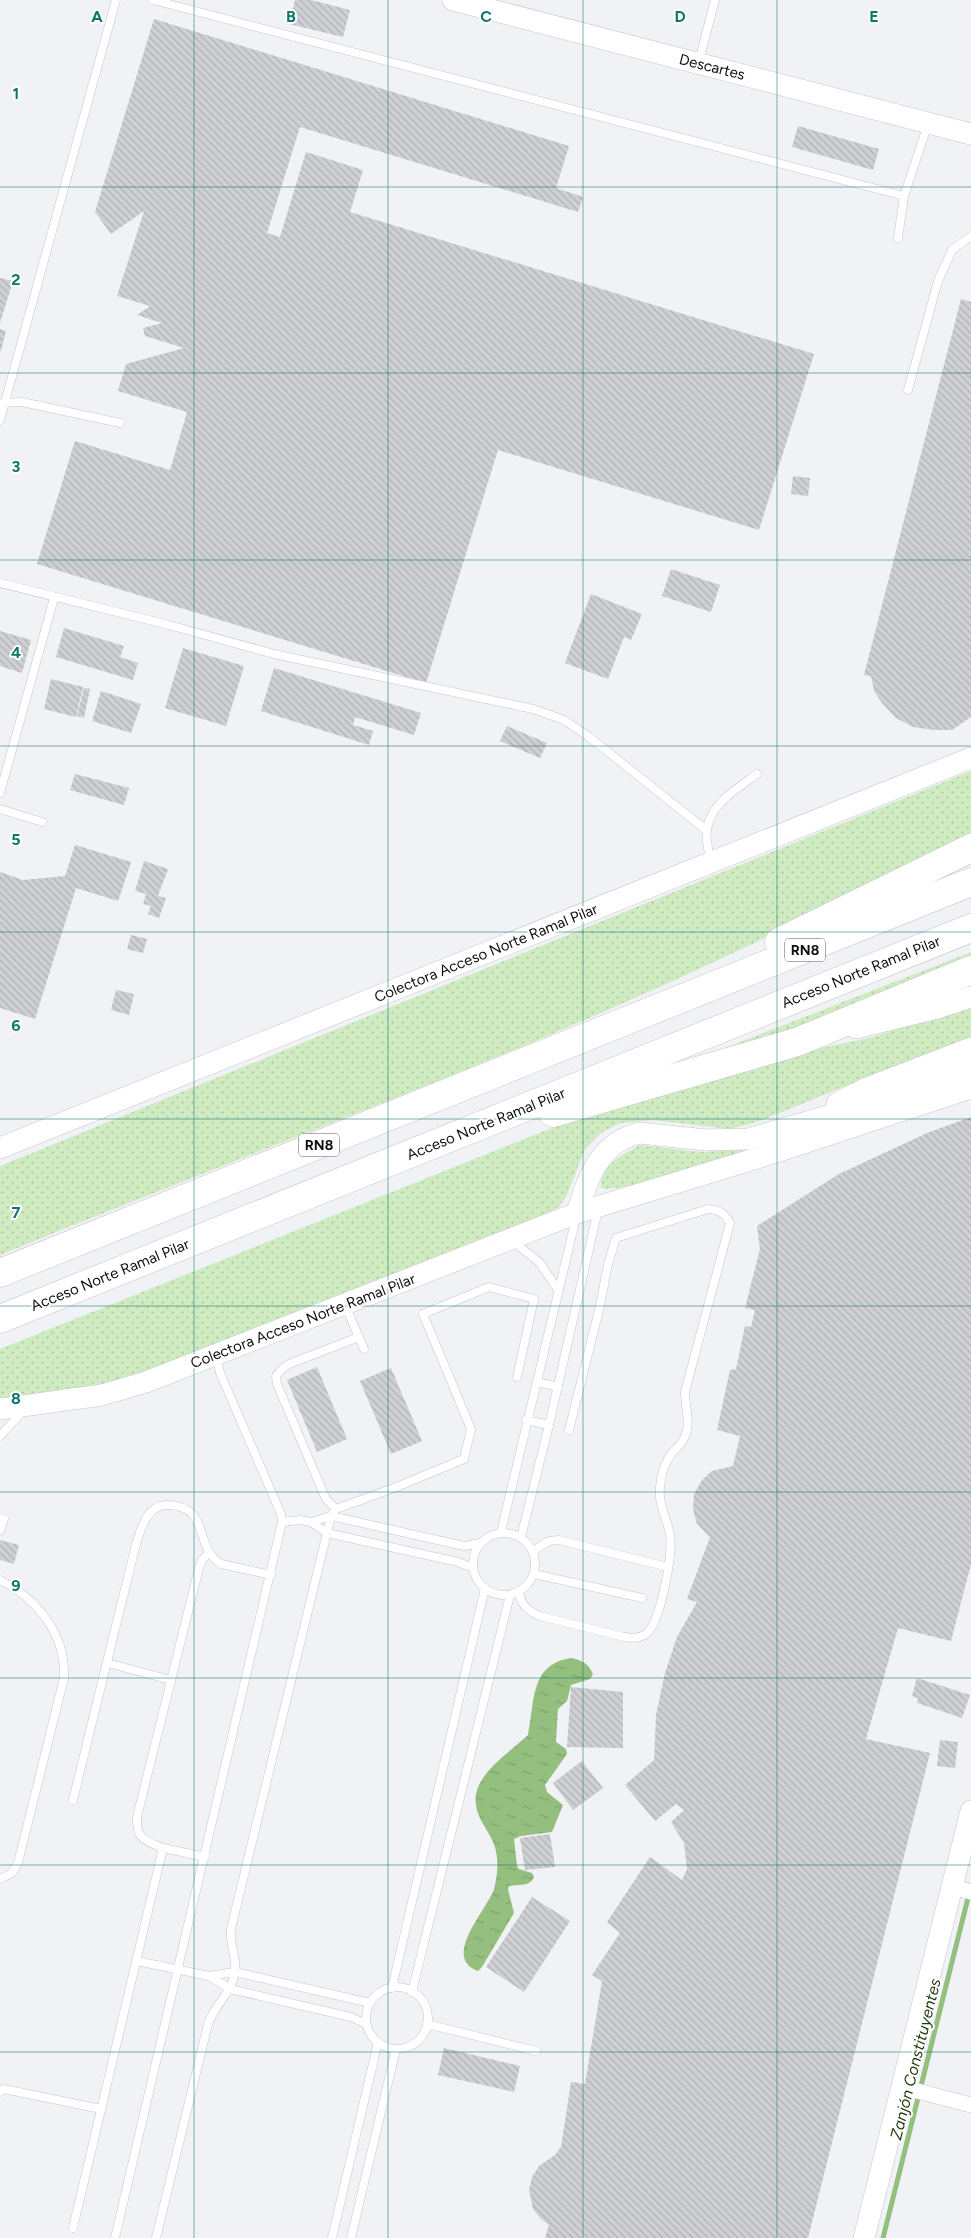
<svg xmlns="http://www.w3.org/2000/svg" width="971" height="2238" font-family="Figtree,sans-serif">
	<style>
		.grass { fill: url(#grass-dots) }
		.water { fill: url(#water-ripples) }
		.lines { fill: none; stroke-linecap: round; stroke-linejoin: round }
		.stream { stroke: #94bf7f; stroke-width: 5 }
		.building { fill: url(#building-back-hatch) }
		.lane-casing { stroke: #c6c6ca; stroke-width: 9 }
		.street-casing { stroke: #c6c6ca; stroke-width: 16 }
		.secondary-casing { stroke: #c6c6ca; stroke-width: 22 }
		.highway-casing { stroke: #c6c6ca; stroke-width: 29 }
		.lane { stroke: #fff; stroke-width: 8 }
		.street { stroke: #fff; stroke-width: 15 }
		.secondary { stroke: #fff; stroke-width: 21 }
		.highway { stroke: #fff; stroke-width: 28 }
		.grid { fill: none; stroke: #0f766e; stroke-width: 1; stroke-opacity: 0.55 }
		.labels { text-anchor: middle; stroke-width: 4; stroke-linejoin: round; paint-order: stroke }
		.shield { fill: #fff; stroke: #565658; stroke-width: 1 }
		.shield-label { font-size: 14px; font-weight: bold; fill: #0e0e10 }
		.street-label { font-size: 15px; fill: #0e0e10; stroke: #fff }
		.water-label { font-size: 16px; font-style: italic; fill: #1e3a0d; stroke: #fff }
		.grid-label { font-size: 16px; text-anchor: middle; font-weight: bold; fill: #0f766e; stroke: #fff; stroke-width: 4; stroke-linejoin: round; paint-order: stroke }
	</style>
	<defs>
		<pattern id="grass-dots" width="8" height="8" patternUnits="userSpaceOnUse" patternTransform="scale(1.25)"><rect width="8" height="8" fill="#cfebc2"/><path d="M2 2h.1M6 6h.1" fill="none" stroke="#b1c8a6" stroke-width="1.8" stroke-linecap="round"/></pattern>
		<pattern id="water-ripples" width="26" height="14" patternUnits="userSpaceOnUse" patternTransform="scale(1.25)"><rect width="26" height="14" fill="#94bf7f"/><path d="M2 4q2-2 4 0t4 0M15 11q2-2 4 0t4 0" fill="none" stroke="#7ea36d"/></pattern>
		<pattern id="building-back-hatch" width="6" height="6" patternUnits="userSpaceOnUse" patternTransform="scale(1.25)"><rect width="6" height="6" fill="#cfd0d4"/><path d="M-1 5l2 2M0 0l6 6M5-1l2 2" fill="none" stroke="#b1b1b5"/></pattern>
	</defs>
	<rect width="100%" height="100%" fill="#f1f2f6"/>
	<g class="grass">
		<path d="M 971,771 L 971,838 C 827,909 681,980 533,1042 C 356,1115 177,1182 0,1255 L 0,1166 Z"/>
		<path d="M 971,952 L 971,963 L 725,1055 L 720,1050 Z"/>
		<path d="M 971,1006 L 971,1039 L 838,1089 L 760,1121 L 730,1129 L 652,1120 L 620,1123 L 601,1133 L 585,1149 L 566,1197 L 559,1207 L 547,1213 L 121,1381 L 0,1401 L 0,1349 L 552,1128 L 792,1054 L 869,1038 Z"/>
		<path d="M 640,1145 L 701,1152 L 734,1150 L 757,1146 C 733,1158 624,1194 601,1188 C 601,1164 622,1155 640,1145 Z"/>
	</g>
	<path class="water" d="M 571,1658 C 583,1661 588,1663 593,1674 L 590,1679 L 571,1685 L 567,1701 L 558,1709 L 556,1742 L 566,1749 L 567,1754 L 545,1785 L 547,1792 L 563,1805 L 552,1832 L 521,1836 L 514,1839 L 517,1866 L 519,1869 L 532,1873 L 534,1877 C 530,1887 519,1884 509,1886 L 508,1889 L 514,1913 L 482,1967 L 478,1971 C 440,1958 489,1907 494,1889 C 498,1873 499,1859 494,1844 C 487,1827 473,1815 476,1794 C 481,1770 511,1751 528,1735 C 535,1704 529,1664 571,1658 Z"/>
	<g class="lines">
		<path class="stream" d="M 883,2238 L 969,1894"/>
	</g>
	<g class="building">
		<path d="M 295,0 L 311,0 L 350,10 L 343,37 L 289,24 Z"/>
		<path d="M 154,19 L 569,146 L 556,188 L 583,197 L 578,212 L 300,127 L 267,233 L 280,237 L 306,152 L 363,170 L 350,212 L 814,354 L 759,530 L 498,450 L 426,683 L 37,564 L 75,441 L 170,470 L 187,412 L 118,391 L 126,364 L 184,348 L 145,336 L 143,328 L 162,323 L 137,315 L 150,306 L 117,296 L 144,211 L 111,234 L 95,212 Z"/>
		<path d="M 798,126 L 879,149 L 873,170 L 792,147 Z"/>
		<path d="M 0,278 L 13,281 L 0,323 Z"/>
		<path d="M 961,299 L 971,302 L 971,717 L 952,730 L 935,730 L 913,727 L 896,718 L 882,703 L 874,691 L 871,676 L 864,675 Z"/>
		<path d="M 0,329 L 6,331 L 1,351 L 0,351 Z"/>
		<path d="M 793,476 L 810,478 L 808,496 L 791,494 Z"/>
		<path d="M 671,569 L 720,585 L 711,612 L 662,596 Z"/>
		<path d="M 591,594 L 642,614 L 631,640 L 624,637 L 608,679 L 565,663 Z"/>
		<path d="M 64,628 L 124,646 L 120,657 L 138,663 L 133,680 L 56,657 Z"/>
		<path d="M 0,631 L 31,640 L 22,673 L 0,666 Z"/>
		<path d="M 183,648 L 244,666 L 226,726 L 165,708 Z"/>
		<path d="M 274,668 L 421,713 L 414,735 L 355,717 L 353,725 L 373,731 L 369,745 L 261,711 Z"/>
		<path d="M 51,679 L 83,687 L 76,717 L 44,709 Z"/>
		<path d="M 84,688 L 90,689 L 84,718 L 77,716 Z"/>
		<path d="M 101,691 L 141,704 L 131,733 L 92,721 Z"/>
		<path d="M 507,726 L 547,743 L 540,758 L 500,741 Z"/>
		<path d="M 75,774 L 129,788 L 124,805 L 70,790 Z"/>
		<path d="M 75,845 L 131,862 L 118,901 L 76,888 L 35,1019 L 0,1008 L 0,872 L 23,880 L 65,876 Z"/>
		<path d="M 144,861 L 168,869 L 158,896 L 166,898 L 159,918 L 148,914 L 151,906 L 143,904 L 146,894 L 135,891 Z"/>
		<path d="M 131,935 L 147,939 L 143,953 L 127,949 Z"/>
		<path d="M 116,990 L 134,994 L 129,1015 L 111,1010 Z"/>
		<path d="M 971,1117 L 971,1564 L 951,1641 L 898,1628 L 866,1739 L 930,1753 L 808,2238 L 545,2238 L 549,2225 L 540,2218 L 533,2209 L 529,2190 L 532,2177 L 539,2166 L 555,2155 L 561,2147 L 571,2082 L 585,2084 L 602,1981 L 592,1975 L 620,1933 L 607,1922 L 650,1857 L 682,1880 L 687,1869 L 684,1843 L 671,1822 L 684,1810 L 676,1804 L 655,1821 L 625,1785 L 654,1760 L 656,1715 L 665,1673 L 677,1637 L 697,1602 L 687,1599 L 710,1537 L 697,1524 L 693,1509 L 694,1494 L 702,1480 L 712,1471 L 733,1466 L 740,1436 L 717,1430 L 730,1370 L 736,1369 L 745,1326 L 751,1327 L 755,1310 L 745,1308 L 760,1249 L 757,1226 L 839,1174 L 927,1133 Z"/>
		<path d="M 317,1367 L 347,1439 L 317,1452 L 287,1380 Z"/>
		<path d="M 391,1368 L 422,1441 L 391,1454 L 360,1381 Z"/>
		<path d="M 0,1540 L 19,1545 L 14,1564 L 0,1560 Z"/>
		<path d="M 917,1678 L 970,1695 L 962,1718 L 917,1703 L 918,1698 L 912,1696 Z"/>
		<path d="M 571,1687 L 623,1692 L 623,1748 L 567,1747 Z"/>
		<path d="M 940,1740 L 958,1742 L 955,1768 L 937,1766 Z"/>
		<path d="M 582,1761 L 603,1788 L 573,1810 L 553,1783 Z"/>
		<path d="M 550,1834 L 555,1867 L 525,1870 L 520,1838 Z"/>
		<path d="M 532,1897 L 570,1921 L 524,1992 L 486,1967 Z"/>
		<path d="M 444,2048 L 520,2066 L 514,2092 L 438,2075 Z"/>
	</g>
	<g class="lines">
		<defs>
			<g id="lane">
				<path d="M 153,0 L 904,196"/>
				<path d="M 699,61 L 715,0"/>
				<path d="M 898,238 L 904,196 L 928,124"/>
				<path d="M 908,390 L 938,281 L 952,250 L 971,236"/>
				<path d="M 2,403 L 22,402 L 120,423"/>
				<path d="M 0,420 L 116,0"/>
				<path d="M 0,583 L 169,625 L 274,654 L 533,709 L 564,720 L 588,736 L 706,830"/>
				<path d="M 0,793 L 54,598"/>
				<path d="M 0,809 L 42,822"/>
				<path d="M 710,861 C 709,851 705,838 707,829 C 711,803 738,788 757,774"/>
				<path d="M 514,1242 L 540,1263 L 558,1290"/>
				<path d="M 345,1305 L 364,1349"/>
				<path d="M 537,1382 L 558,1387"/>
				<path d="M 526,1420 L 549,1425"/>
				<path d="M 0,1436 L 24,1410"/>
				<path d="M 336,1509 L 326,1499 L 277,1384 L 276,1376 L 282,1369 L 289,1364 L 359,1337"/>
				<path d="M 0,1518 L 4,1519 L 0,1531"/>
				<path d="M 282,1522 L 300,1520 L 311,1522 L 331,1516 L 464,1546 L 481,1543"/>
				<path d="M 311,1522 L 327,1533 L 458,1562 L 473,1568"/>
				<path d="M 501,1532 L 576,1218"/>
				<circle cx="504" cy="1564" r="31"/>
				<path d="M 521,1537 L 549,1425 L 598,1210"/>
				<path d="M 533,1551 L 549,1541 L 559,1540 L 668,1567"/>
				<path d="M 534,1574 L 642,1598"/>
				<path d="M 0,1580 C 38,1599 66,1635 64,1678 L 18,1863 L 12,1873 L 0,1879"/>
				<path d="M 519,1592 C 521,1605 528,1611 540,1616 L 624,1637 C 631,1638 639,1639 646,1634 C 661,1622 673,1554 670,1535 C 667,1518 658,1505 660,1487 C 661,1474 665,1461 673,1452 C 676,1448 681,1445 683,1440 C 692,1426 685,1408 685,1392 L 730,1223 C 725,1213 719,1210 708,1209 L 616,1238 L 608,1264 L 600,1306 L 569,1430"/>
				<path d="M 107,1663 L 171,1680"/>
				<path d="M 73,1800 L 136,1544 C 141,1529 147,1504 168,1505 C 211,1506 193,1547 221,1564 L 271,1575"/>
				<path d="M 163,1848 L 205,1857"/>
				<path d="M 137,1961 L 209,1976 L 230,1989 L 351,2017 L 366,2024"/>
				<path d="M 209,1976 L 235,1972 L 370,2003"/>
				<circle cx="397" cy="2018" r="31"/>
				<path d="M 392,1988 L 485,1588"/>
				<path d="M 412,1992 L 510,1595"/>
				<path d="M 427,2024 L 536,2051"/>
				<path d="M 0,2092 L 4,2089 L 101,2109"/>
				<path d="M 73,2228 L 163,1848 C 145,1841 136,1839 137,1817 L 199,1568 L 202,1560 L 209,1553"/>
				<path d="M 115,2238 L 282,1522 L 281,1514 L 220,1373 L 216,1355"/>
				<path d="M 156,2238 L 208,2024 C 215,2005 232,1992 235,1972 C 237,1957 229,1944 231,1929 L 331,1516 L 336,1509 L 394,1488 L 464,1459 L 471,1429 L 423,1314 L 489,1287 L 534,1299 L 517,1377"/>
				<path d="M 332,2238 L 378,2042"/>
				<path d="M 351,2238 L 396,2049"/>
			</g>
			<g id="street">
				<path d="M 952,1886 L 971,1892"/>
				<path d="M 902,2087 L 971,2105"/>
			</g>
			<g id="secondary">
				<path d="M 453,0 L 971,134"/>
				<path d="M 856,1028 L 937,1008 L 971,997"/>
				<path d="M 837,1103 L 867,1088 L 971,1048"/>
				<path d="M 0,1148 L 971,758"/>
				<path d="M 577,1213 C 588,1178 599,1142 640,1133 L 706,1140 L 748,1139 L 862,1106 L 971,1067"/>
				<path d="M 0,1409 L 102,1395 L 146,1382 L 577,1213 L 764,1156 L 971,1088"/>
				<path d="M 864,2238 L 971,1811"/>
			</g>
			<g id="highway">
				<path d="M 779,942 L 971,848"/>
				<path d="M 553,1113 L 797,1042 L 971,970"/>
				<path d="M 0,1273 L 971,882"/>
				<path d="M 0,1319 L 971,928"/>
			</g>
		</defs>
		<use href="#lane" class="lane-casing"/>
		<use href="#street" class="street-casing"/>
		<use href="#secondary" class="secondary-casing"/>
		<use href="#highway" class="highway-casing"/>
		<use href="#lane" class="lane"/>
		<use href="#street" class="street"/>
		<use href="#secondary" class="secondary"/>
		<use href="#highway" class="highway"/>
	</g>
	<path class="grid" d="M 194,0 L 194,2238M 388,0 L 388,2238M 583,0 L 583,2238M 777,0 L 777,2238M 0,187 L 971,187M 0,373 L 971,373M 0,560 L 971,560M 0,746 L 971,746M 0,932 L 971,932M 0,1119 L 971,1119M 0,1306 L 971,1306M 0,1492 L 971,1492M 0,1678 L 971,1678M 0,1865 L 971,1865M 0,2052 L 971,2052"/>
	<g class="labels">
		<g class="shield">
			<rect x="785" y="938.5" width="40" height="23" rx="4"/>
			<rect x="299" y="1133.5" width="40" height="23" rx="4"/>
		</g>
		<g class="shield-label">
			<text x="805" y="955">RN8</text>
			<text x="319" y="1150">RN8</text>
		</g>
		<g class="street-label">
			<text transform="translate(712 67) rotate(14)" y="5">Descartes</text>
			<text transform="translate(486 953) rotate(-22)" y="5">Colectora Acceso Norte Ramal Pilar</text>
			<text transform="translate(861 972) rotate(-22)" y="5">Acceso Norte Ramal Pilar</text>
			<text transform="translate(486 1124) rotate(-22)" y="5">Acceso Norte Ramal Pilar</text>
			<text transform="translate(110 1275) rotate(-22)" y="5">Acceso Norte Ramal Pilar</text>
			<text transform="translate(303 1321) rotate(-21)" y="5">Colectora Acceso Norte Ramal Pilar</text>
		</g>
		<g class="water-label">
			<text transform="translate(915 2059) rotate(-76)" y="6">Zanjón Constituyentes</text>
		</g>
	</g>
	<g class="grid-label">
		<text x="97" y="22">A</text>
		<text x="291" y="22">B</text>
		<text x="486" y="22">C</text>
		<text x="680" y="22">D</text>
		<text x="874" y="22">E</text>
		<text x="16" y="99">1</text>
		<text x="16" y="285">2</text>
		<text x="16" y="472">3</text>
		<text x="16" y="658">4</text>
		<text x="16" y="845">5</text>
		<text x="16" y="1031">6</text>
		<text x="16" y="1218">7</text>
		<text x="16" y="1404">8</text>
		<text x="16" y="1591">9</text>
	</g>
</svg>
